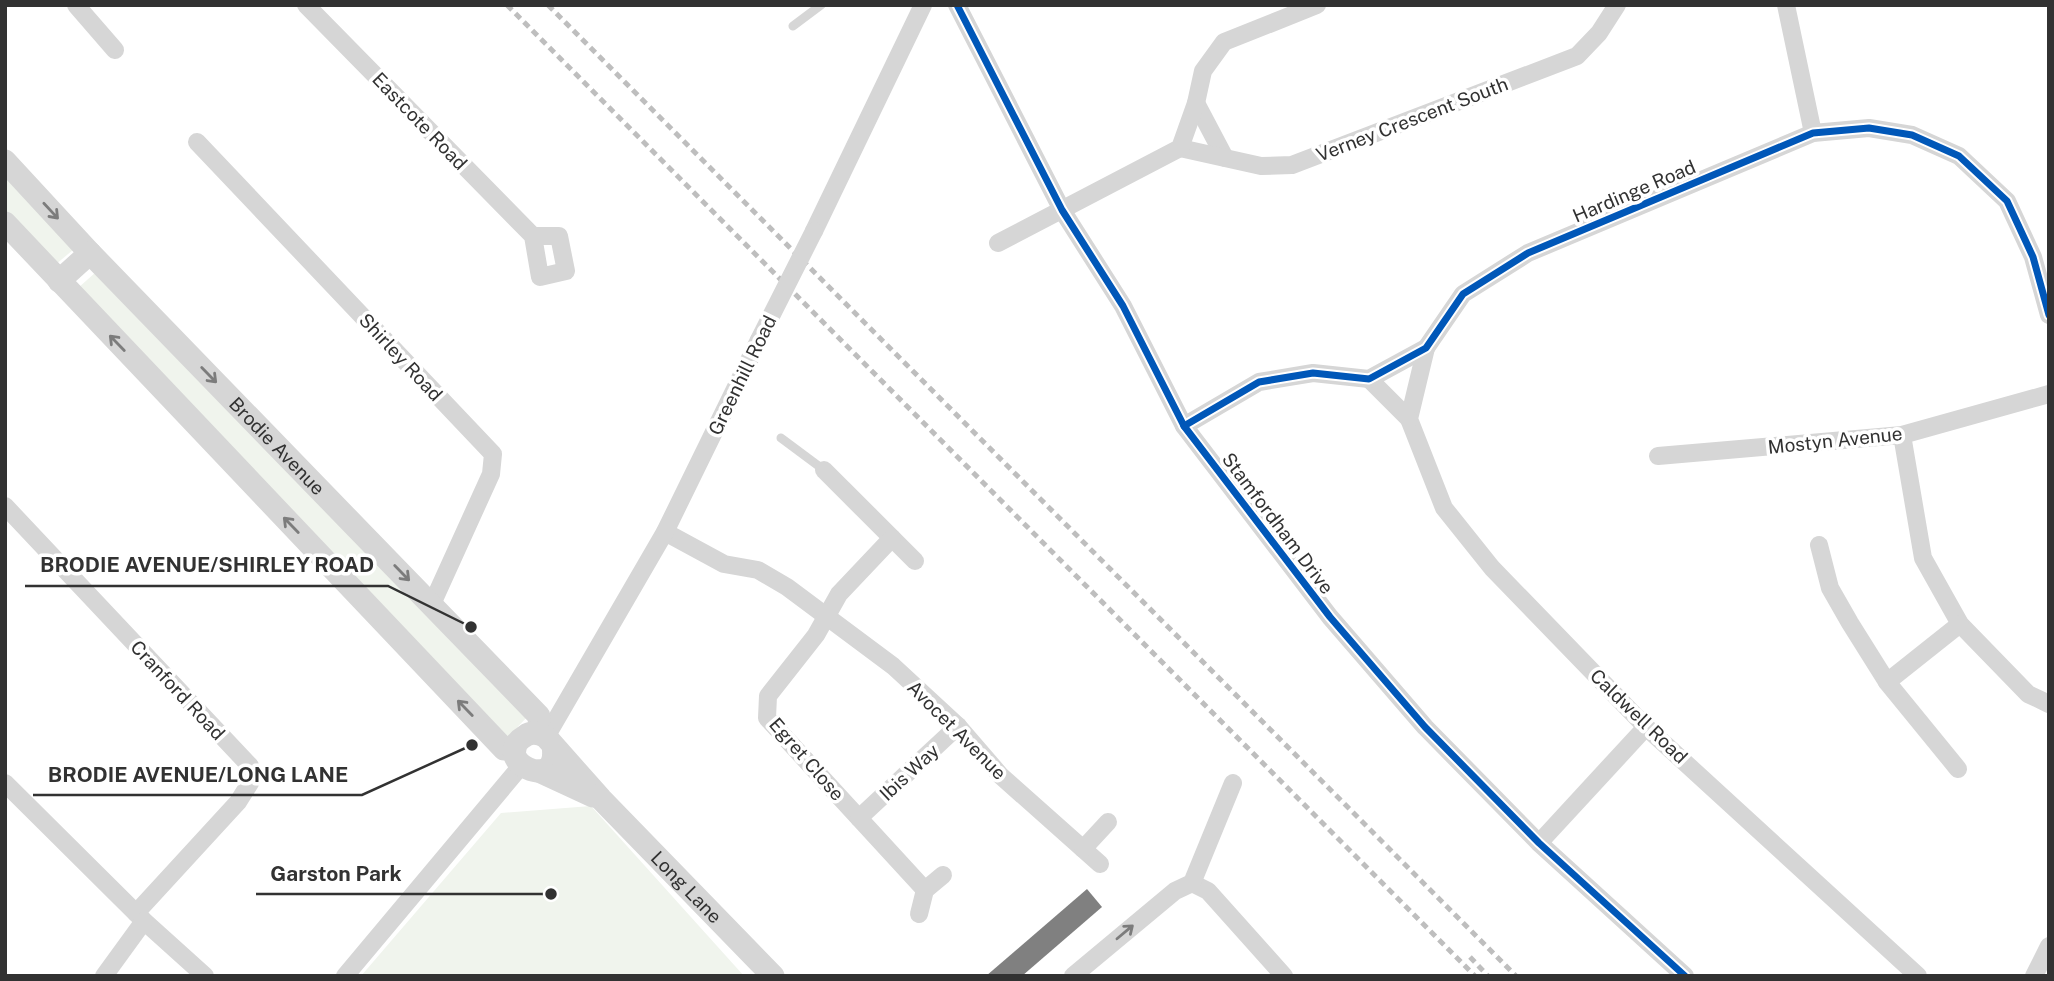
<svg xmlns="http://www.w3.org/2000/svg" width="2054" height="981" font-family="'Public Sans',sans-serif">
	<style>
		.green { fill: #f0f4ed }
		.building { fill: #808080 }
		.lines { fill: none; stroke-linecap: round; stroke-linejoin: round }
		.service { stroke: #d6d6d6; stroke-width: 9 }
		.minor { stroke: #d6d6d6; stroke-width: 18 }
		.tertiary { stroke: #d6d6d6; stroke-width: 23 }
		.rail { stroke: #bebebe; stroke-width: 5; stroke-dasharray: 7 5; stroke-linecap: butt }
		.minor-bridge { stroke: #d6d6d6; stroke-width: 18 }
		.cycleway-casing { stroke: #fff; stroke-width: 11 }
		.cycleway { stroke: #0057b8; stroke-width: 7 }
		.oneway { stroke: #7c7c7c }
		.labels { text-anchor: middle; stroke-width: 7; stroke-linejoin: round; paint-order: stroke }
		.street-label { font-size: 19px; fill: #323232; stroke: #fff }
		.leader { fill: none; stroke: #323232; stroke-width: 2.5 }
		.callout-dot { fill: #323232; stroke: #fff; stroke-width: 2.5 }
		.callout-label { font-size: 21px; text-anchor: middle; font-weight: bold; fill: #323232; stroke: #fff; stroke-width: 7; stroke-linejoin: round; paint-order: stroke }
	</style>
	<rect width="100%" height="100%" fill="#fff"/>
	<g class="green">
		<path d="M 5,175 L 74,249 L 55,265 L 5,211 Z"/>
		<path d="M 96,272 L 529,715 L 508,737 L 78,288 Z"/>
		<path d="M 591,806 L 744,976 L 361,976 L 501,813 Z"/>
	</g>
	<path class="building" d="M 1087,889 L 1102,907 L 1022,976 L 986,976 Z"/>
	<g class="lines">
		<g class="service">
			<path d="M 793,26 L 821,5"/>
			<path d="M 781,438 L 824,470"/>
		</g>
		<g class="minor">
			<path d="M 76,5 L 115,50"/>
			<path d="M 306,5 L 533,236 L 540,277 L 566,271 L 559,236 L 533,236"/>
			<path d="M 957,5 L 1062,210 L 1123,306 L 1184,426 L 1330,617 L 1425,727 L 1539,843 L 1685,976"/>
			<path d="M 1786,5 L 1813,133"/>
			<path d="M 1196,103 L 1225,158"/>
			<path d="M 197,142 L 493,454 L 491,474 L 432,604"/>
			<path d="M 1180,148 L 1261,166 L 1292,165 L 1577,56 L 1599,33 L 1617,5"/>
			<path d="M 814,231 L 923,5"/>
			<path d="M 998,243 L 1180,148 L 1196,103 L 1203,71 L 1224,42 L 1317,5"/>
			<path d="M 1426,348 L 1409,419 L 1444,508 L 1492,568 L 1646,727 L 1918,976"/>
			<path d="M 1369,379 L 1409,419"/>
			<path d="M 1184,426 L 1259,382 L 1313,373 L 1369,379 L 1426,348 L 1463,294 L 1528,253 L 1813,133 L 1869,128 L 1912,135 L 1959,156 L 2007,201 L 2033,257 L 2049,315"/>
			<path d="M 1902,435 L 1923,558 L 1960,624 L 2028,694 L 2049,704"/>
			<path d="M 1658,456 L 1902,435 L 2049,394"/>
			<path d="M 824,470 L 915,561"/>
			<path d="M 5,506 L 250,766 L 250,783 L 238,802 L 136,913"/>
			<path d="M 665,532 L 724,564 L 758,570 L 787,587 L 893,666 L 958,726 L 1001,776 L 1100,864"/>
			<path d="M 892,538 L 839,594 L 816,635 L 768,696 L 767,718 L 925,890"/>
			<path d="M 1819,545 L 1830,588 L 1850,623 L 1887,682 L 1958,769"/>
			<path d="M 1887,682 L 1960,624"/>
			<path d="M 546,737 L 665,532 L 759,340"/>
			<path d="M 5,783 L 144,921 L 205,976"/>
			<path d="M 859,818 L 958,726"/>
			<path d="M 1539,843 L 1646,727"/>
			<path d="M 1083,849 L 1108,822"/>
			<path d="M 1192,883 L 1208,891 L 1284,976"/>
			<path d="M 919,914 L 925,890 L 943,875"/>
			<path d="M 104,976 L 144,921"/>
			<path d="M 345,976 L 521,766"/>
			<path d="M 1073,976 L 1175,891 L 1192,883 L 1233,783"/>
			<path d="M 2034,976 L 2049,946"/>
		</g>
		<g class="tertiary">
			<path id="s1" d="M 5,161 L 90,253 L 539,716 L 540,733"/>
			<path d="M 5,223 L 504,749 L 515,749"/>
			<path d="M 59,281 L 90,253"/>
			<path id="s2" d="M 553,746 C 561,796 487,759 525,736 C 532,731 539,733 546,737 L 601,799 L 773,976"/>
			<path d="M 539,771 L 593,796"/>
		</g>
		<g class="rail">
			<path d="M 507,5 L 1475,976"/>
			<path d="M 548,5 L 1516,976"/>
			<path d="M 1470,957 L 1488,976"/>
		</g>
		<path class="minor-bridge" d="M 759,340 L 814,231"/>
		<defs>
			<g id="cycleway">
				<path d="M 957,5 L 1062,210 L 1123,306 L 1184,426 L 1330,617 L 1425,727 L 1539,843 L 1685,976"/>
				<path d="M 1184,426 L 1259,382 L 1313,373 L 1369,379 L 1426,348 L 1463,294 L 1528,253 L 1813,133 L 1869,128 L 1912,135 L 1959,156 L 2007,201 L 2033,257 L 2049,315"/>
			</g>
		</defs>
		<use href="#cycleway" class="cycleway-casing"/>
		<use href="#cycleway" class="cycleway"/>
	</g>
	<defs><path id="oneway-shaft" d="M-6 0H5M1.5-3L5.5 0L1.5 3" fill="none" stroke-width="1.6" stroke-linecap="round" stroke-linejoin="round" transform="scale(1.75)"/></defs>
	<g class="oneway">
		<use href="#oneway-shaft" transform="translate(51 211) rotate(47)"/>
		<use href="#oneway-shaft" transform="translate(117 343) rotate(-134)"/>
		<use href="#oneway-shaft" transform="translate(209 375) rotate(46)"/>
		<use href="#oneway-shaft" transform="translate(291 525) rotate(-134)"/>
		<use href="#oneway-shaft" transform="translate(402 573) rotate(46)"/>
		<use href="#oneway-shaft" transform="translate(465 708) rotate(-134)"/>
		<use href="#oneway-shaft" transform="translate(1125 932) rotate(-40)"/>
	</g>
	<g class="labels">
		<g class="street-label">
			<text transform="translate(1412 119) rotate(-21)" y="7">Verney Crescent South</text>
			<text transform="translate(420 121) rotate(46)" y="7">Eastcote Road</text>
			<text transform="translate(1634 191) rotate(-23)" y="7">Hardinge Road</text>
			<text transform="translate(401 357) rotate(47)" y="7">Shirley Road</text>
			<text transform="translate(742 375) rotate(-64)" y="7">Greenhill Road</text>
			<text transform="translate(1835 440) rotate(-6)" y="7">Mostyn Avenue</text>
			<text dy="7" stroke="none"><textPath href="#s1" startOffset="394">Brodie Avenue</textPath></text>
			<text transform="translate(1278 523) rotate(53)" y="7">Stamfordham Drive</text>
			<text transform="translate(178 690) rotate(47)" y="7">Cranford Road</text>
			<text transform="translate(1639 716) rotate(44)" y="7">Caldwell Road</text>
			<text transform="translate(957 730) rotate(45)" y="7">Avocet Avenue</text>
			<text transform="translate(807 759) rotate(49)" y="7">Egret Close</text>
			<text transform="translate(909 772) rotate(-43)" y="7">Ibis Way</text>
			<text dy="7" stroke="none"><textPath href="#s2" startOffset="315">Long Lane</textPath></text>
		</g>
	</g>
	<path class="leader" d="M471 627L388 586H25M472 745L362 795H33M551 894L416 894H256"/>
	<g class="callout-dot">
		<circle cx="471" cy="627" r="7"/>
		<circle cx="472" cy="745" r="7"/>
		<circle cx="551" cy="894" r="7"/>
	</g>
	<g class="callout-label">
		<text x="207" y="572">BRODIE AVENUE/SHIRLEY ROAD</text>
		<text x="198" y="782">BRODIE AVENUE/LONG LANE</text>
		<text x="336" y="881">Garston Park</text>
	</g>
	<rect width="2054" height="981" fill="none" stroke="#323232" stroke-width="14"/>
</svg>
